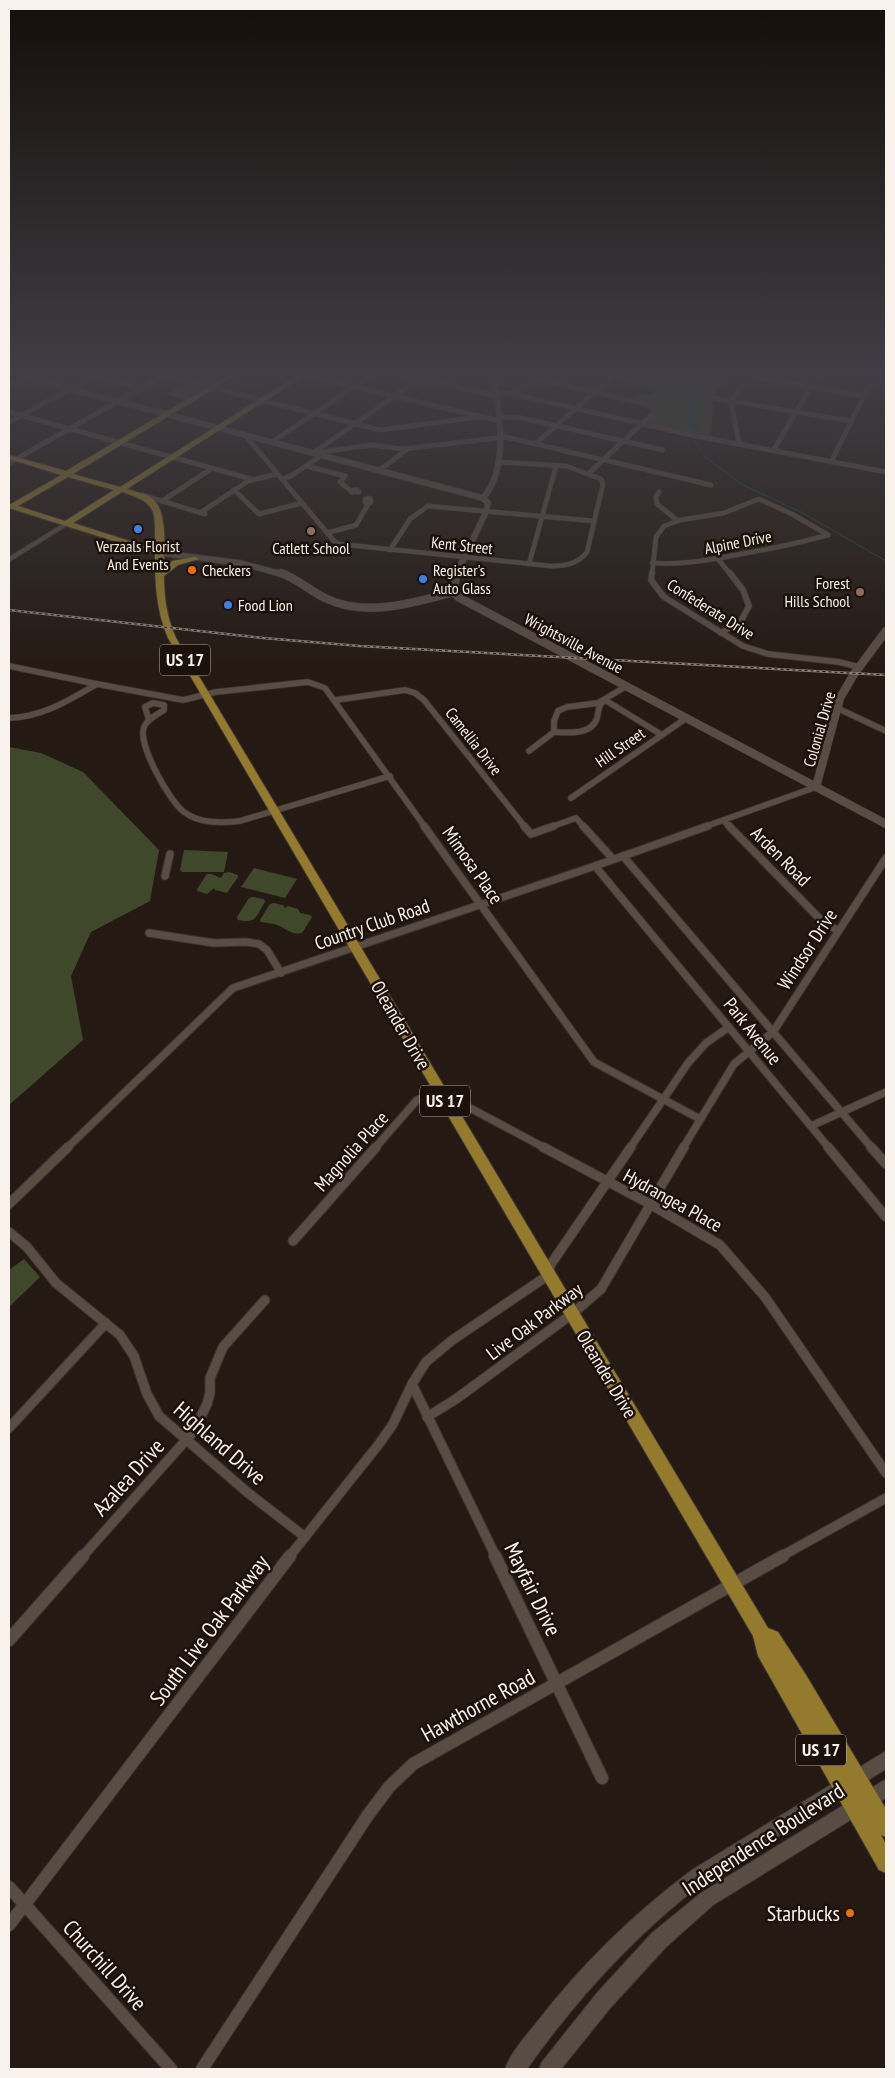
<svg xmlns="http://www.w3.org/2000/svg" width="895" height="2078" font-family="'PT Sans Narrow',sans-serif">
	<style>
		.green { fill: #3f482a }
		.water { fill: #17494c }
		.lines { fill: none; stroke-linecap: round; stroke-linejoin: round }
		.stream { stroke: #17494c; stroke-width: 1 }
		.minor-far4-casing { stroke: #3d3431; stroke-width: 5.5 }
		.minor-far3-casing { stroke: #3d3431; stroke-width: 7 }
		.minor-far2-casing { stroke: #3d3431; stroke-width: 9 }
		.minor-far1-casing { stroke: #3d3431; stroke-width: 11 }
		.minor-casing { stroke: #3d3431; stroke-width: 14 }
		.tertiary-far1-casing { stroke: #3d3431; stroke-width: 7 }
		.tertiary-casing { stroke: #3d3431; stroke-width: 9 }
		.secondary-casing { stroke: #3d3431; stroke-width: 2 }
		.primary-casing { stroke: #3d3431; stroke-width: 2 }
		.minor-far4 { stroke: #594c43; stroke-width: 4.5 }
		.minor-far3 { stroke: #594c43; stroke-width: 5.5 }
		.minor-far2 { stroke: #594c43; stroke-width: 7 }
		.minor-far1 { stroke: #594c43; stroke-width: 9 }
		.minor { stroke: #594c43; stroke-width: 12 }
		.tertiary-far1 { stroke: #594c43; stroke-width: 5.5 }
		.tertiary { stroke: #594c43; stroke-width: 8 }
		.secondary { fill: #594c43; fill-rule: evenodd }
		.primary { fill: #937a2c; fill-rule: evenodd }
		.rail-casing { stroke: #8a817a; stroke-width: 2.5 }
		.rail { stroke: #1c110a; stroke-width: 1; stroke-dasharray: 3; stroke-linecap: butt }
		.shop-dot { fill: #3f7fe0; stroke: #1c110a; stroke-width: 2 }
		.education-dot { fill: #8d6e63; stroke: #1c110a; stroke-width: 2 }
		.food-dot { fill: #e8710a; stroke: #1c110a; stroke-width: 2 }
		.labels { text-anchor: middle; stroke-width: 5; stroke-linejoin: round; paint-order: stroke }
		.far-street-label { font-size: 16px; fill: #f9f1eb; stroke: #1c110a }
		.far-poi-label { font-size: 16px; fill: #f9f1eb; stroke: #1c110a; text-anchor: start }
		.shield { fill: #1c110a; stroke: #b7aea8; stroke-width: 1 }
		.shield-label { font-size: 18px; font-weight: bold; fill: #f9f1eb }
		.street-label { font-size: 19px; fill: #f9f1eb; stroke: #1c110a }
		.near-street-label { font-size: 22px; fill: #f9f1eb; stroke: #1c110a }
		.near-poi-label { font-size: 22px; fill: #f9f1eb; stroke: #1c110a; text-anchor: end }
	</style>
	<rect width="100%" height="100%" fill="#251a13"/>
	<g class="green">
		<path d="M 641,376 L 725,376 L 713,398 L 711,439 L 641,424 L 653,413 L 653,408 L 646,402 L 634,399 L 640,393 L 652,395 L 657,387 L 635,381 Z"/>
		<path d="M 184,383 L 206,389 L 187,400 L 165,394 Z"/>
		<path d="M 9,747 L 41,753 L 83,772 L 159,850 L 150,901 L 91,932 L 71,976 L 83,1040 L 9,1105 Z"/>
		<path d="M 184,850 L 228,852 L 224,872 L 182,872 L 180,870 Z"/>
		<path d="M 254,868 L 297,879 L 285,898 L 241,887 Z"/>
		<path d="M 229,872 L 238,875 L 238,877 L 227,893 L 215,890 L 214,888 L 207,894 L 197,891 L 197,889 L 207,874 L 211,874 L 221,878 L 224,873 Z"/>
		<path d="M 253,897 L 264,899 L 265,902 C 256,916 257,924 238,920 L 237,917 L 249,898 Z"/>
		<path d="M 273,903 L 283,905 L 285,908 L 288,906 L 298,909 L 300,913 L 310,915 L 312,917 L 302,933 C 291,936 284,926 274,924 C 270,923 266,923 261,922 L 260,920 L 270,904 Z"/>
		<path d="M 24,1259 L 40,1277 L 9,1307 L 9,1270 Z"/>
	</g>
	<path class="water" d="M 682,376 L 690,376 L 694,378 L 691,383 L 691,389 L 696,399 L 695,413 L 698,429 L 695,432 L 687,424 L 690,418 L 688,415 L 689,411 L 686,399 L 688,396 L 684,392 L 686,385 Z"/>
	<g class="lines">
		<path class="stream" d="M 692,437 L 706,458 L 743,485 L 803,513 L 886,561"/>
		<defs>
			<g id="minor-far4">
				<path d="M 93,376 L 141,388"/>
				<path d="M 165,376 L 380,430 L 480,417"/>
				<path d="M 308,376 L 500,421"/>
				<path d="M 406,376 L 497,396"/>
				<path d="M 523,376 L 643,403 L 653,408 L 654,411 L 651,415 L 589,473"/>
				<path d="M 611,376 L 657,386"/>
				<path d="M 746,376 L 864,396"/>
				<path d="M 9,385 L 25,376"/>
				<path d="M 497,393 L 513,394 L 696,436 L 886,472"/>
				<path d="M 513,394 L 534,377"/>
				<path d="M 713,398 L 851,421"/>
				<path d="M 9,412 L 251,479"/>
				<path d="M 500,417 L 522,418 L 663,450"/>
				<path d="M 9,422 L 94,376"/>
				<path d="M 245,435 L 334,541 L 339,544 L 551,566 C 565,566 578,564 587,552 L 603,484 L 601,479 L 566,466 L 498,462"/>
				<path d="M 272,442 L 370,376"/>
				<path d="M 535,444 L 614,376"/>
				<path d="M 739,444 L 731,402 L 748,376"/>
				<path d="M 316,451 L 423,376"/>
				<path d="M 773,451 L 817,376"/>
				<path d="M 314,453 L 371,445 L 403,449 L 506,437 L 711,485"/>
				<path d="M 831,462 L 874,376"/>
				<path d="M 9,463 L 163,376"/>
				<path d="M 306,466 L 345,476"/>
				<path d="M 380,470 L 406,450"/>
				<path d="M 345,476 L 340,482 L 352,492"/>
				<path d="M 282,479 L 291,476 L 322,455"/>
				<path d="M 234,490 L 259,514 L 302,503"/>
				<path d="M 354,490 L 357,490 L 359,492 L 352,492 Z"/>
				<path d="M 659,492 L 656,497 L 657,504 L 677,520"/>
				<path d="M 142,495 L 205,514"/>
				<circle cx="368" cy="501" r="3"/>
				<path d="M 162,501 L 211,469"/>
				<path d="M 200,513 L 248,481 L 277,474"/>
				<path d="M 327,533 L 356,525 L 369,503"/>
				<path d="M 390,550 L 410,519 L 428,506 L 594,521"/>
				<path d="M 718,559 L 731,575"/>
				<path d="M 652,563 C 682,565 711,560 741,554 C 770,549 799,543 828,535"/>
				<path d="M 529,564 L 556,466"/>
				<path d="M 652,575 L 656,537 L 664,526 L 680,520 L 724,513 L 759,499 L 792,514 L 828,535"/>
			</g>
			<g id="minor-far3">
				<path d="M 652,573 L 651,580 L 664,597 L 743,646 L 768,654 L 839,662 L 859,667"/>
				<path d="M 721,633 L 741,621 L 749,606 L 743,590 L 730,573"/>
				<path d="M 9,666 L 97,684 C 69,700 43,717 9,718"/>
				<path d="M 97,684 L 183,700 L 216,692 L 308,682 L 325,688 L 425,827"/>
				<path d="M 336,700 L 405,690 L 415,693 L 424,700 L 525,827"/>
				<path d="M 837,708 L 886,731"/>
				<path d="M 149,720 L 145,707 L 153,703 L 164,705 L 164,710 C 157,715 147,719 144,727 C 137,744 170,802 184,812 C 200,824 222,823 240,821 L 390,776"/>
				<path d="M 554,732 C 568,733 592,735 597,718 C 599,710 598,705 605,700 L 662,735"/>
				<path d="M 529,751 L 554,732 L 554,721 L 558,711 L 567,707 L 598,703 L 625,687"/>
				<path d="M 571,798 L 685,719"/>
				<path d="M 724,821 L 730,827"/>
				<path d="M 551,827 L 576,818 L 584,827"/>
				<path d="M 704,827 L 816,787"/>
			</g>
			<g id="minor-far2">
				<path d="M 424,826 L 594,1062 L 700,1119"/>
				<path d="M 524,826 L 531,834 L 554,826"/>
				<path d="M 583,826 L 613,859"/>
				<path d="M 729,826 L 820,919 L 838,931"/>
				<path d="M 623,856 L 872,1148"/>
				<path d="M 595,866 L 829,1148"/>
				<path d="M 165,876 L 170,854"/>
				<path d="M 149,933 L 214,943 L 246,942 L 259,944 L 267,950 L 281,973"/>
				<path d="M 811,1126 L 886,1092"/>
				<path d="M 67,1148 L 233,988 L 595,866 L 708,826"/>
				<path d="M 375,1148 L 417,1100 L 440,1092 L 545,1148"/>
				<path d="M 630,1148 L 688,1063 L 706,1043 L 729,1027"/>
				<path d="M 683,1148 L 734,1064 L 773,1032 L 886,858"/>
			</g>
			<g id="minor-far1">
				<path d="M 543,1147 L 650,1204 L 720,1245 L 765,1297 L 886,1473"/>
				<path d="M 828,1147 L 886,1217"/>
				<path d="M 871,1147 L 886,1164"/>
				<path d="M 9,1204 L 68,1147"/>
				<path d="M 9,1232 L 27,1247 L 56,1283 L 120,1335 L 134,1356 L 147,1394 L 159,1416 L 247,1492 L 305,1537"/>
				<path d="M 293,1241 L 376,1147"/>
				<path d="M 412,1384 L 496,1557"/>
				<path d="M 427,1417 L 456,1399 L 572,1314 L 601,1289 L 684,1147"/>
				<path d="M 9,1428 L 106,1323"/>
				<path d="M 82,1557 L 194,1431 L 207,1404 L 210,1393 L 210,1378 L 223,1347 L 265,1300"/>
				<path d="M 289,1557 L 379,1444 L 393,1424 L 412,1384 L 426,1362 L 451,1341 L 547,1276 L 551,1264 L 631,1147"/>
				<path d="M 780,1557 L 886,1498"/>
			</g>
			<g id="minor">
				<path d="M 495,1556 L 602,1778"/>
				<path d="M 9,1640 L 83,1556"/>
				<path d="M 9,1887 L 171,2069"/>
				<path d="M 9,1925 L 290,1556"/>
				<path d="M 202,2069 L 368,1815 L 389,1787 L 413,1764 L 783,1556"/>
			</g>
			<g id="tertiary-far1">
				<path d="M 22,376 L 483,498"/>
				<path d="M 483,498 C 509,469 500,411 493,376"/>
				<path d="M 161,553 L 240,563 L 285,575"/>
				<path d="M 456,575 L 486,512 L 488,503 L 483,498"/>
			</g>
			<g id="tertiary">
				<path d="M 281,573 C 298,579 310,591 325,598 C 366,618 413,603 454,592"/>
				<path d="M 457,573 L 453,590 L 458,597 L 886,824"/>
				<path d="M 816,787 L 840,698 L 854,674 L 886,631"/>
			</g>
			<g id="secondary">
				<path d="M 66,522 L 70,524 L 68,525 L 9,562 L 9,557 Z"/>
				<path d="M 886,1751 L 886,1769 L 704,1882 C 635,1935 577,1998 527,2069 L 505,2069 C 511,2052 526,2036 537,2022 C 582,1964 633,1914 692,1870 Z"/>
				<path d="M 886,1779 L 886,1798 L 713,1905 L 666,1947 L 611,2007 L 561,2069 L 539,2069 L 542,2062 L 597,1993 L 652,1933 L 701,1893 Z"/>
			</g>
			<path id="primary" d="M 227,376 L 235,376 L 73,474 L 120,487 L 296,376 L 304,376 L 127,489 C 136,492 146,493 153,499 C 168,512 164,551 164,568 L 172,561 L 195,557 L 199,559 L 178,565 L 164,576 C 164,598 167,618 176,638 L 768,1628 L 778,1632 L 806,1675 L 886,1809 L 886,1837 L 881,1835 L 886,1844 L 886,1873 L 879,1870 L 758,1656 L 753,1636 L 168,638 C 156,610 155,583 155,554 L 9,508 L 9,504 L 11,504 L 61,475 L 9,459 L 9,455 L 66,471 ZM 68,477 L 114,490 L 65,521 L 18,506 ZM 122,492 C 161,504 154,513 155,549 L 73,523 Z"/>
		</defs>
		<use href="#minor-far4" class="minor-far4-casing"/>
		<use href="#minor-far3" class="minor-far3-casing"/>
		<use href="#minor-far2" class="minor-far2-casing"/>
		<use href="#minor-far1" class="minor-far1-casing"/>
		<use href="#minor" class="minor-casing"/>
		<use href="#tertiary-far1" class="tertiary-far1-casing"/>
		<use href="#tertiary" class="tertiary-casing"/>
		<use href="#secondary" class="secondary-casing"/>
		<use href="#primary" class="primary-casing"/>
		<use href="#minor-far4" class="minor-far4"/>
		<use href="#minor-far3" class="minor-far3"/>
		<use href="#minor-far2" class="minor-far2"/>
		<use href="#minor-far1" class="minor-far1"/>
		<use href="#minor" class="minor"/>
		<use href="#tertiary-far1" class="tertiary-far1"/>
		<use href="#tertiary" class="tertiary"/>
		<use href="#secondary" class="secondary"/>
		<use href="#primary" class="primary"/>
		<defs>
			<path id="rail" d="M 9,610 L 263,638 L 360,646 L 886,675"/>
		</defs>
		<use href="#rail" class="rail-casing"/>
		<use href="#rail" class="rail"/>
	</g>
	<linearGradient id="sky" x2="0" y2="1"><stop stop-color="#140e0a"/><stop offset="0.56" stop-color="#403e44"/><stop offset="1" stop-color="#403e44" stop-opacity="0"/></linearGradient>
	<rect width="895" height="667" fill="url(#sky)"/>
	<g class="shop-dot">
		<circle cx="138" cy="529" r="5"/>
		<circle cx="423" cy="579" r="5"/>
		<circle cx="228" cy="605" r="5"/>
	</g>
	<g class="education-dot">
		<circle cx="311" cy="531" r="5"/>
		<circle cx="860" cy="592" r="5"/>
	</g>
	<g class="food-dot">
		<circle cx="192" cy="570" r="5"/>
		<circle cx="850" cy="1913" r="5"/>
	</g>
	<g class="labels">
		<g class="far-street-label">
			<text transform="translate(738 542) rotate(-11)" y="6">Alpine Drive</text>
			<text transform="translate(462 545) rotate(6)" y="6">Kent Street</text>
			<text transform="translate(711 609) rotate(32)" y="6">Confederate Drive</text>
			<text transform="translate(574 643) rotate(28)" y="6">Wrightsville Avenue</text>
			<text transform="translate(819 729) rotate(-74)" y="6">Colonial Drive</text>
			<text transform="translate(474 741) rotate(52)" y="6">Camellia Drive</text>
			<text transform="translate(620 747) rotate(-35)" y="6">Hill Street</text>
		</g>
		<g class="far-poi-label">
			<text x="138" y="552" text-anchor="middle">Verzaals Florist<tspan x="138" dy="18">And Events</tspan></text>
			<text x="311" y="554" text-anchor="middle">Catlett School</text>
			<text x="202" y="576">Checkers</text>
			<text x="433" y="576">Register's<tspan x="433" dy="18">Auto Glass</tspan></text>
			<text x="850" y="589" text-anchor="end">Forest<tspan x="850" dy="18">Hills School</tspan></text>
			<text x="238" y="611">Food Lion</text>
		</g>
		<g class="shield">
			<rect x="160" y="644.5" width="50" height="31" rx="4"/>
			<rect x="420" y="1085.5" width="50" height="31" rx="4"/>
			<rect x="796" y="1734.5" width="50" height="31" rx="4"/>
		</g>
		<g class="shield-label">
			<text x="185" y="666">US 17</text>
			<text x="445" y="1107">US 17</text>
			<text x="821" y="1756">US 17</text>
		</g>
		<g class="street-label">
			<text transform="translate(781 856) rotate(45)" y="7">Arden Road</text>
			<text transform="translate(473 865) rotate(55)" y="7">Mimosa Place</text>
			<text transform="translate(372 924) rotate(-19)" y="7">Country Club Road</text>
			<text transform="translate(807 949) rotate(-57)" y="7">Windsor Drive</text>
			<text transform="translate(401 1025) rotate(60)" y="7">Oleander Drive</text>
			<text transform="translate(753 1031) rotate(51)" y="7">Park Avenue</text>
			<text transform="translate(351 1151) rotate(-48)" y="7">Magnolia Place</text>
			<text transform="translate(673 1200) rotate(29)" y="7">Hydrangea Place</text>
			<text transform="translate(534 1321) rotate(-37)" y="7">Live Oak Parkway</text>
			<text transform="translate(607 1374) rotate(59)" y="7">Oleander Drive</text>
		</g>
		<g class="near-street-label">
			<text transform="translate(220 1443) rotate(41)" y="8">Highland Drive</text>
			<text transform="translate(128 1477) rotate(-48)" y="8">Azalea Drive</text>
			<text transform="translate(533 1589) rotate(64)" y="8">Mayfair Drive</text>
			<text transform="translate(209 1630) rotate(-53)" y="8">South Live Oak Parkway</text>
			<text transform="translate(478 1705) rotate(-29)" y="8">Hawthorne Road</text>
			<text transform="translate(763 1839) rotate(-33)" y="8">Independence Boulevard</text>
			<text transform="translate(105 1965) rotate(48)" y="8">Churchill Drive</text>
		</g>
		<g class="near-poi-label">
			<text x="840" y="1921">Starbucks</text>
		</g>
	</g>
	<rect width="895" height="2078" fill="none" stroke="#f9f1eb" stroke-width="20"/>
</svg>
